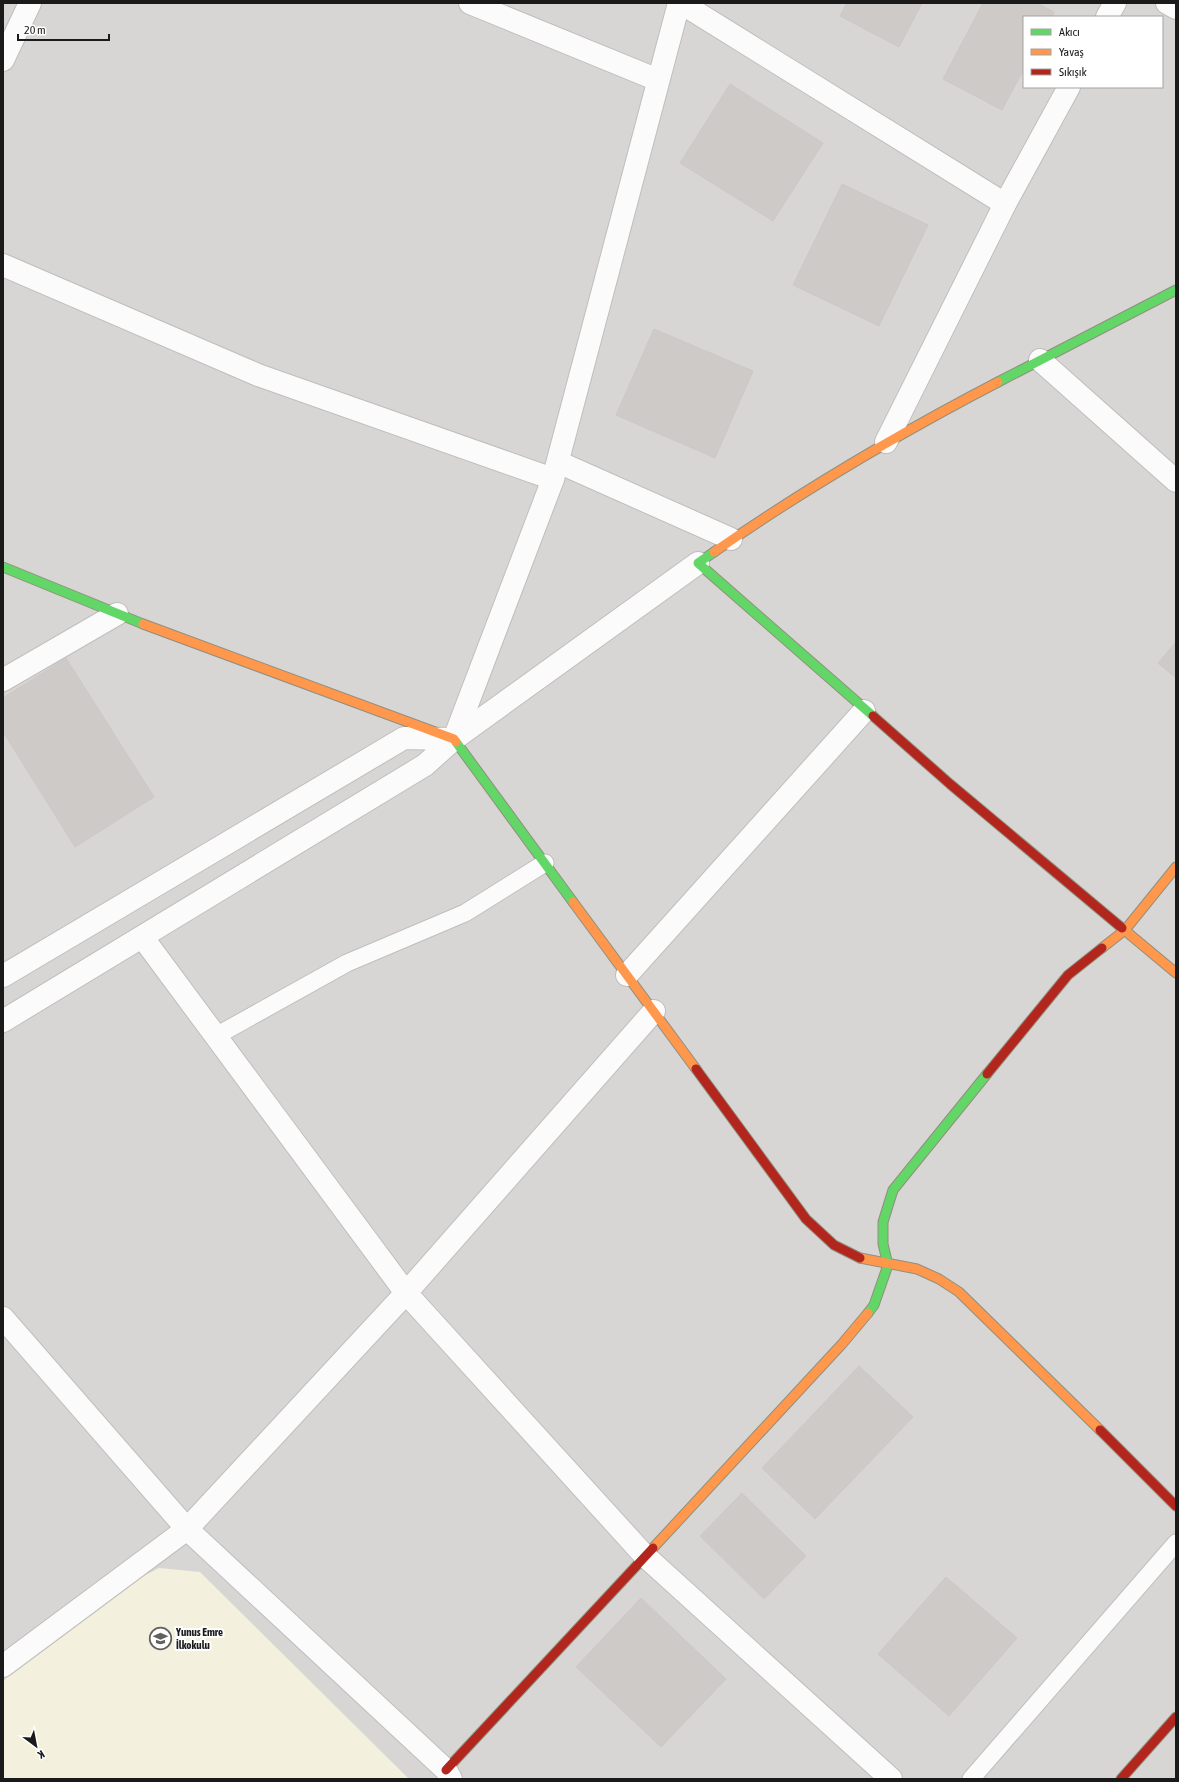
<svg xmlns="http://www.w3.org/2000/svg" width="1179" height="1782" font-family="'Asap Condensed',sans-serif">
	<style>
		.residential { fill: #d8d6d5; fill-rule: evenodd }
		.education { fill: #f3f0de }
		.building { fill: #cecac8; stroke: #ccc8c5 }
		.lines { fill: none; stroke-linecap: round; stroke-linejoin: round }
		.lane-casing { stroke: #c0bebd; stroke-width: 19 }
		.street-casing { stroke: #c0bebd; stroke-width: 24 }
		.fast-casing { stroke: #90907d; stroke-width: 11 }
		.slow-casing { stroke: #90907d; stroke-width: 11 }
		.jam-casing { stroke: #90907d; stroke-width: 11 }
		.lane { stroke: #fcfbfb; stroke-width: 17 }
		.street { stroke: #fcfbfb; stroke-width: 22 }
		.fast { stroke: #63d668; stroke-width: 9 }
		.slow { stroke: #ff974d; stroke-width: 9 }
		.jam { stroke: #b3261e; stroke-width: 9 }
		.labels { text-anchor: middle; stroke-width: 4; stroke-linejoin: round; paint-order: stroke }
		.poi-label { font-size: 11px; font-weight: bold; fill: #1a1a1a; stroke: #fff; text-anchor: start }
	</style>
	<rect width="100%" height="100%" fill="#e9e6e3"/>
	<path class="residential" d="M 3,3 L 1176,3 L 1176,1779 L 3,1779 ZM 1024,17 L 1162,17 L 1162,87 L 1024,87 Z"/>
	<path class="education" d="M 159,1568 L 200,1572 L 409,1779 L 3,1779 L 3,1681 L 108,1595 Z"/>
	<g class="building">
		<path d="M 847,3 L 922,3 L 899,47 L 840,16 Z"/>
		<path d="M 983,3 L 1037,3 L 1054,12 L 1052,17 L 1024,17 L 1024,69 L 1002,110 L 943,79 Z"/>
		<path d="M 730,84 L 823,143 L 773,221 L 680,163 Z"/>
		<path d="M 842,184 L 928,225 L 879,326 L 793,285 Z"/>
		<path d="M 654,329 L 753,371 L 715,458 L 616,415 Z"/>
		<path d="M 1176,642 L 1176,678 L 1158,663 Z"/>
		<path d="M 66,658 L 154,797 L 75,847 L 3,732 L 3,698 Z"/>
		<path d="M 859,1366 L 913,1417 L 815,1519 L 762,1468 Z"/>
		<path d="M 742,1493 L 806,1556 L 764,1599 L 700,1536 Z"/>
		<path d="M 946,1577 L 1017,1638 L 949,1716 L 878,1654 Z"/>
		<path d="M 641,1598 L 726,1679 L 661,1747 L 576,1667 Z"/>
	</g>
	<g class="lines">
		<defs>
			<g id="lane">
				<path d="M 216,1036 L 347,963 L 465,913 L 545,863"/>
				<path d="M 971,1779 L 1176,1543"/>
			</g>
			<g id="street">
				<path d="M 470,3 L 658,80"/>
				<path d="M 681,3 L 1005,204"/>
				<path d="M 1167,3 L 1176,8"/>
				<path d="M 1107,17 L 1115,3"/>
				<path d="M 3,60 L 30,3"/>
				<path d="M 3,265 L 258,375 L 553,479"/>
				<path d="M 1040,360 L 1176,481"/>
				<path d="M 886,442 L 1005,204 L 1069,87"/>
				<path d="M 558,462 L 731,539"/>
				<path d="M 3,680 L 117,614"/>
				<path d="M 454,739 L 553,479 L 679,3"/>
				<path d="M 143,938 L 406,1293 L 645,1556 L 891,1779"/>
				<path d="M 627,975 L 864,711"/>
				<path d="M 3,976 L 404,738 L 451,739"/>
				<path d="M 3,1021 L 425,765 L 454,739 L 698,563"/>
				<path d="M 3,1318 L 187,1529 L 446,1770 L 451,1779"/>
				<path d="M 3,1666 L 187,1529 L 406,1293 L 654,1011"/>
			</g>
			<g id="fast">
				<path d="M 998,382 L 1176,290"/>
				<path d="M 714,552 L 698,563 L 873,716"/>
				<path d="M 3,567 L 143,624"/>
				<path d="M 456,742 L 573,902"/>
				<path d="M 868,1313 L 874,1305 L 888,1265 L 883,1244 L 883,1222 L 893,1190 L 987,1074"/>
			</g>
			<g id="slow">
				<path d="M 714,552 C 805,489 900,433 998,382"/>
				<path d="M 143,624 L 454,739 L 456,742"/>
				<path d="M 573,902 L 696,1069"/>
				<path d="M 1122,928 L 1176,973"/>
				<path d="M 1102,948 L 1125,930 L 1176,867"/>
				<path d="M 860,1258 L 917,1269 L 939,1279 L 959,1292 L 1100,1430"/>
				<path d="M 653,1548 L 842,1344 L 868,1313"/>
			</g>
			<g id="jam">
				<path d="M 873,716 L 950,784 L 1122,928"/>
				<path d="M 696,1069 L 806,1219 L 834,1245 L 860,1258"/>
				<path d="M 987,1074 L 1068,975 L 1102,948"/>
				<path d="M 1100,1430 L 1176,1506"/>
				<path d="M 446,1770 L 653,1548"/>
				<path d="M 1121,1779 L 1176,1717"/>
			</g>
		</defs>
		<use href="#lane" class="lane-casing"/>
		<use href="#street" class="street-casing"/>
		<use href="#fast" class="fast-casing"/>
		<use href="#slow" class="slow-casing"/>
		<use href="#jam" class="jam-casing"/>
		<use href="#lane" class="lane"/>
		<use href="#street" class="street"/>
		<use href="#fast" class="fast"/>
		<use href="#slow" class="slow"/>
		<use href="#jam" class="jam"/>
	</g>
	<defs>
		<symbol id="school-ring" viewBox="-11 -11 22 22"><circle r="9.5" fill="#fff" stroke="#626160" stroke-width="1.5"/><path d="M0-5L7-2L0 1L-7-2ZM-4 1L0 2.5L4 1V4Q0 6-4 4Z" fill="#626160"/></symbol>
	</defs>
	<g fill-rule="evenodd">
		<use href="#school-ring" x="148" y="1626" width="25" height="25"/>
	</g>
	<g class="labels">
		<g class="poi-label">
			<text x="176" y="1636">Yunus Emre<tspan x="176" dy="13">İlkokulu</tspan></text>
		</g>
	</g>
	<rect width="1179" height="1782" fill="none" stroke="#1a1a1a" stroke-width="8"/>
	<rect x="1023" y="16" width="140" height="72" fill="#ffffff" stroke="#a3a3a3"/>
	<rect x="1031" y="29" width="20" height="6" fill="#63d668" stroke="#a3a3a3"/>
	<text x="1059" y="36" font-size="12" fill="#1a1a1a">Akıcı</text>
	<rect x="1031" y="49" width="20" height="6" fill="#ff974d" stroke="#a3a3a3"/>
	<text x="1059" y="56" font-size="12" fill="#1a1a1a">Yavaş</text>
	<rect x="1031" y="69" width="20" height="6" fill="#b3261e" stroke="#a3a3a3"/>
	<text x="1059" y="76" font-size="12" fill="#1a1a1a">Sıkışık</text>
	<g transform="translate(36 1746) rotate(148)" stroke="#ffffff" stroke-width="3" paint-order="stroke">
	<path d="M0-3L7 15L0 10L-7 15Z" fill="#1a1a1a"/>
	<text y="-6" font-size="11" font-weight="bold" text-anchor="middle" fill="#1a1a1a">K</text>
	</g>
	<path d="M18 34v6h91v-6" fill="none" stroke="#1a1a1a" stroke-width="2"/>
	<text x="24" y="34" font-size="12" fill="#1a1a1a" stroke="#ffffff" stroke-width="3" paint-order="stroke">20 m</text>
</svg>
